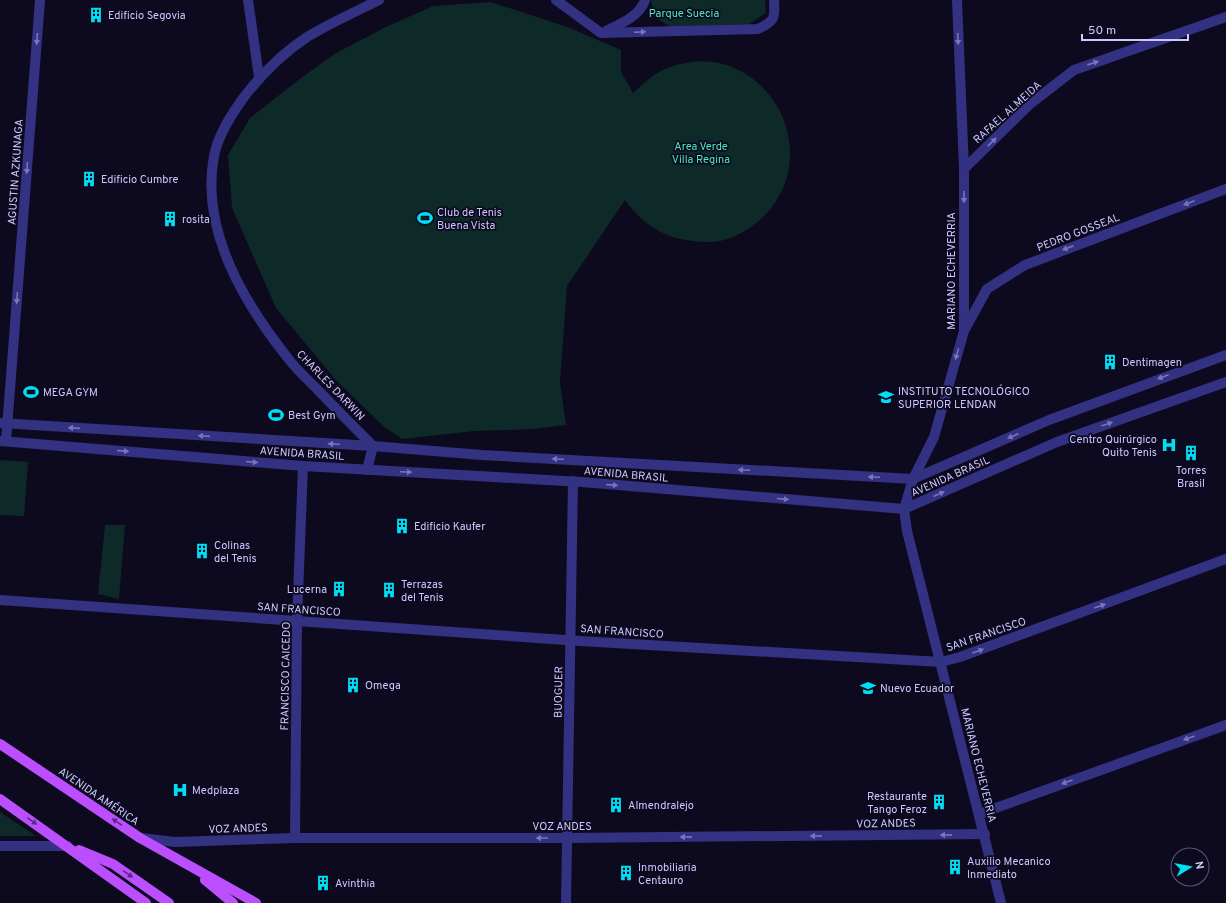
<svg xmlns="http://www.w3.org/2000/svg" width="1226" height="903" font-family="Overpass,sans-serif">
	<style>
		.green { fill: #0d2928 }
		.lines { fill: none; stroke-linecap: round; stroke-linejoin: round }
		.minor { stroke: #333182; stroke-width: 10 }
		.tertiary { stroke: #333182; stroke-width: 10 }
		.primary { stroke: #bb4fff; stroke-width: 10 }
		.oneway { fill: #7875ba }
		.oneway2 { fill: #5b2984 }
		.labels { text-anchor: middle; stroke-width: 3.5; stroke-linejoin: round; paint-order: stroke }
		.park-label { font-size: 11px; fill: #4ae9bf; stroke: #0d0a1f }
		.poi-label { font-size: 11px; fill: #cdc8ff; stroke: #0d0a1f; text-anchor: start }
		.street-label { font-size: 11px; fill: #cdc8ff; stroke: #0d0a1f }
	</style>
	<rect width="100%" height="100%" fill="#0d0a1f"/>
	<g class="green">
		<path d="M 651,0 L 765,0 L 766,13 L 749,24 L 670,27 L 654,16 Z"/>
		<path d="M 491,2 L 570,28 L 621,50 L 621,72 L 633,93 C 644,83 655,72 670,67 C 762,34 832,152 761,219 C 747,232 726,243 706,242 C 670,241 646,229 625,200 L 567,286 L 560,382 L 566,425 L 534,429 L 475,431 L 402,439 L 383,426 L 334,378 L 276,308 L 232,208 L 228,155 L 250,118 L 297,81 L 336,53 L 386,27 L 433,6 Z"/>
		<path d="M 0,460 L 28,462 L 24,516 L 0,515 Z"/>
		<path d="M 105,525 L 125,525 L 119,599 L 98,594 Z"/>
		<path d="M 0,812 L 36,836 L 0,836 Z"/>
	</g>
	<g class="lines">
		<g class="minor">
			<path d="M 248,0 L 259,77"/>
			<path d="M 556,0 L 601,33 L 758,29 C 775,21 775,18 774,0"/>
			<path d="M 957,0 L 964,169 L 964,331 L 934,437 L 913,479 L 904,509 L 907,531 L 1001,903"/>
			<path d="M 606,31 C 620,24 640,16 645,0"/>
			<path d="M 964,169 L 1030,104 L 1074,70 L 1226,17"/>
			<path d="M 965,329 L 987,289 L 1025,265 L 1226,189"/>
			<path d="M 6,441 L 40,0"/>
			<path d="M 367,470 L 373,446 C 354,427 336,409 318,390 C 309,381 299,372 291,362 C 245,305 200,231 214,156 C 218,135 231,115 244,97 C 261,75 283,53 307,37 C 330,23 355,12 379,0"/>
			<path d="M 0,600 L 580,641 L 941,662 L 960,657 L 1226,559"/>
			<path d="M 979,814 L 1226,725"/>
			<path d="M 141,838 L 175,842 L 295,838 L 568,838 L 985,834"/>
			<path d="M 295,838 L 297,621 L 303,466"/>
			<path d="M 0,846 L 68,846"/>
			<path d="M 566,903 L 573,481"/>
		</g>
		<g class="tertiary">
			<path d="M 0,423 L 373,446 L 482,455 L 913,479 L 1049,420 L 1226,355"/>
			<path d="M 0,441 L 303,466 L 582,482 L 904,509 L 1057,442 L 1226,382"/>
		</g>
		<g class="primary">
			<path d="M 0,744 L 140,838 L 256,903"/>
			<path d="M 0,799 L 146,903"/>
			<path d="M 79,850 L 113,864 L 169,903"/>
			<path d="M 205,880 L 233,903"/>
		</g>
	</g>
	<defs><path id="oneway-solid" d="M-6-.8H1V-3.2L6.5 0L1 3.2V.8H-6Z"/></defs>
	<g class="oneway">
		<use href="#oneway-solid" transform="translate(640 32) rotate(-2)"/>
		<use href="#oneway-solid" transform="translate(37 39) rotate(94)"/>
		<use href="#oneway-solid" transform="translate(958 39) rotate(88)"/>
		<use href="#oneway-solid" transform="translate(1093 63) rotate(-19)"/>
		<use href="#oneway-solid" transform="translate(992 142) rotate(-44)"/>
		<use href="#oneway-solid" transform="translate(27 168) rotate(94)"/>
		<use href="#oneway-solid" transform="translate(964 197) rotate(90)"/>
		<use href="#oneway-solid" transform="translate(1189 203) rotate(159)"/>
		<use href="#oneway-solid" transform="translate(1068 248) rotate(159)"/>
		<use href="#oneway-solid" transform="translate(17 298) rotate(94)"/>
		<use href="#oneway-solid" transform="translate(957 354) rotate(106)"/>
		<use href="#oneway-solid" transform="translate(1163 377) rotate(159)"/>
		<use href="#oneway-solid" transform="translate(1107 424) rotate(-20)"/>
		<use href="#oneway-solid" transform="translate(74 428) rotate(-176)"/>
		<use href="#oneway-solid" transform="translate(204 436) rotate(-176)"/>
		<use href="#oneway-solid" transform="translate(1013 436) rotate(157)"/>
		<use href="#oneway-solid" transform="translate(334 444) rotate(-177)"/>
		<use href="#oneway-solid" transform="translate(123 451) rotate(5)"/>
		<use href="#oneway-solid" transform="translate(558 459) rotate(-177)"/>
		<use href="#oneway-solid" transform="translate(252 462) rotate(5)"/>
		<use href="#oneway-solid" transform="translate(744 470) rotate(-177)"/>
		<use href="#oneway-solid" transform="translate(406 472) rotate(3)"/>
		<use href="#oneway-solid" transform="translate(874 477) rotate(-177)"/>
		<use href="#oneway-solid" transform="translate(612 485) rotate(5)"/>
		<use href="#oneway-solid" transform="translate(939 494) rotate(-24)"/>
		<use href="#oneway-solid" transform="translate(783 499) rotate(5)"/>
		<use href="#oneway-solid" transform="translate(1100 606) rotate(-20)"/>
		<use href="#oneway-solid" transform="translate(978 651) rotate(-20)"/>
		<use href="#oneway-solid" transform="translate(1189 738) rotate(160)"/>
		<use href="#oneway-solid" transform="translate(1067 782) rotate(160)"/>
		<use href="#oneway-solid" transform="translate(946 835) rotate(179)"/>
		<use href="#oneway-solid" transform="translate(816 836) rotate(179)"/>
		<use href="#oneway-solid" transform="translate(686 837) rotate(179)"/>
		<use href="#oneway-solid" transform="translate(542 838) rotate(-180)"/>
	</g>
	<g class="oneway2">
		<use href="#oneway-solid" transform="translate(32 821) rotate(35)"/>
		<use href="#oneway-solid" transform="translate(117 822) rotate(-146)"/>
		<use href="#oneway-solid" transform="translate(128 874) rotate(35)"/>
	</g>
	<defs>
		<symbol id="building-bare" viewBox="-9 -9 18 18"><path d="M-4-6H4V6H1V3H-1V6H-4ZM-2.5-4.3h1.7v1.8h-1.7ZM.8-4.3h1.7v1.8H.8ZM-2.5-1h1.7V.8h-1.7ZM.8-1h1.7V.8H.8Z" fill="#00def3" stroke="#0d0a1f" stroke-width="2.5" paint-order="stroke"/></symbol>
		<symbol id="stadium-bare" viewBox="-9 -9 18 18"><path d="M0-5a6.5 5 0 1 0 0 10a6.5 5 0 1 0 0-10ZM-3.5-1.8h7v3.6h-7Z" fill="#00def3" stroke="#0d0a1f" stroke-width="2.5" paint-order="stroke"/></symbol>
		<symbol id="university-bare" viewBox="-9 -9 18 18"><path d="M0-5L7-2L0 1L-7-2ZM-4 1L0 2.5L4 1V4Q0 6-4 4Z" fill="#00def3" stroke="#0d0a1f" stroke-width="2.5" paint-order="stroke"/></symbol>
		<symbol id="hospital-bare" viewBox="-9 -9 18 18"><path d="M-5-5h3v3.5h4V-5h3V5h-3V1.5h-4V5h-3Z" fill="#00def3" stroke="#0d0a1f" stroke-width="2.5" paint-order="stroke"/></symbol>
	</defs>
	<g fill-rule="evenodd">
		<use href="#building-bare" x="85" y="4" width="22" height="22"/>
		<use href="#building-bare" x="78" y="168" width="22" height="22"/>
		<use href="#stadium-bare" x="414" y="207" width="22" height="22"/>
		<use href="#building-bare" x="159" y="208" width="22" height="22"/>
		<use href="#building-bare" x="1099" y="351" width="22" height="22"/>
		<use href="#stadium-bare" x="20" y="381" width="22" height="22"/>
		<use href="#university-bare" x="875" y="386" width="22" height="22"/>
		<use href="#stadium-bare" x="265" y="404" width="22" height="22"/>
		<use href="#hospital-bare" x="1158" y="434" width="22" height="22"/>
		<use href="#building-bare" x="1180" y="442" width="22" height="22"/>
		<use href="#building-bare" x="391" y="515" width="22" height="22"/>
		<use href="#building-bare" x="191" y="540" width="22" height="22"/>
		<use href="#building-bare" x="328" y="578" width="22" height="22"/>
		<use href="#building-bare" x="378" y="579" width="22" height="22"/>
		<use href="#building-bare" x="342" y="674" width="22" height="22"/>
		<use href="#university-bare" x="857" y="677" width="22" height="22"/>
		<use href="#hospital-bare" x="169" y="779" width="22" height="22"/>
		<use href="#building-bare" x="928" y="791" width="22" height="22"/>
		<use href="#building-bare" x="605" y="794" width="22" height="22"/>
		<use href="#building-bare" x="944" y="856" width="22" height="22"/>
		<use href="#building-bare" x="615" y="862" width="22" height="22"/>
		<use href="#building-bare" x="312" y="872" width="22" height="22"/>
	</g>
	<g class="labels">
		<g class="park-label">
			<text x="684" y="17">Parque Suecia</text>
			<text x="701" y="150">Area Verde<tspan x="701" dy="13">Villa Regina</tspan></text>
		</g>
		<g class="poi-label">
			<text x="108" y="19">Edificio Segovia</text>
			<text x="101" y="183">Edificio Cumbre</text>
			<text x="437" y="216">Club de Tenis<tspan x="437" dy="13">Buena Vista</tspan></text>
			<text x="182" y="223">rosita</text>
			<text x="1122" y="366">Dentimagen</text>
			<text x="898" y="395">INSTITUTO TECNOLÓGICO<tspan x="898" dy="13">SUPERIOR LENDAN</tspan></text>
			<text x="43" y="396">MEGA GYM</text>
			<text x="288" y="419">Best Gym</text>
			<text x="1157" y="443" text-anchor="end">Centro Quirúrgico<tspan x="1157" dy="13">Quito Tenis</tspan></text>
			<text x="1191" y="474" text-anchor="middle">Torres<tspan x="1191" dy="13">Brasil</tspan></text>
			<text x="414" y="530">Edificio Kaufer</text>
			<text x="214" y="549">Colinas<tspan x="214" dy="13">del Tenis</tspan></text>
			<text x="401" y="588">Terrazas<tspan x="401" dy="13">del Tenis</tspan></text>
			<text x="327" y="593" text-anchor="end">Lucerna</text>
			<text x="365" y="689">Omega</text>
			<text x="880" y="692">Nuevo Ecuador</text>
			<text x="192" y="794">Medplaza</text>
			<text x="927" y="800" text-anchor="end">Restaurante<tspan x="927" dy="13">Tango Feroz</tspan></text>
			<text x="628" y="809">Almendralejo</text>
			<text x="967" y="865">Auxilio Mecanico<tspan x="967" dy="13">Inmediato</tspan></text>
			<text x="638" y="871">Inmobiliaria<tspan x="638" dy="13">Centauro</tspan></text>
			<text x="335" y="887">Avinthia</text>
		</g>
		<g class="street-label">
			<text transform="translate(1007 112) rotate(-42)" y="4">RAFAEL ALMEIDA</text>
			<text transform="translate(15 172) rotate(-86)" y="4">AGUSTIN AZKUNAGA</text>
			<text transform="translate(1078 232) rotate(-21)" y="4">PEDRO GOSSEAL</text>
			<text transform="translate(951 271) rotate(-90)" y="4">MARIANO ECHEVERRIA</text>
			<text transform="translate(331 385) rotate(46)" y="4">CHARLES DARWIN</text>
			<text transform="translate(302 453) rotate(4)" y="4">AVENIDA BRASIL</text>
			<text transform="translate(626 474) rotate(5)" y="4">AVENIDA BRASIL</text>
			<text transform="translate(950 476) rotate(-24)" y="4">AVENIDA BRASIL</text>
			<text transform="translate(299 609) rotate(4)" y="4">SAN FRANCISCO</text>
			<text transform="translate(622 631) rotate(4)" y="4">SAN FRANCISCO</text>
			<text transform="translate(986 634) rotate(-19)" y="4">SAN FRANCISCO</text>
			<text transform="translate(285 676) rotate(-89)" y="4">FRANCISCO CAICEDO</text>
			<text transform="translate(558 692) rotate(-89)" y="4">BUOGUER</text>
			<text transform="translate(979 765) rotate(76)" y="4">MARIANO ECHEVERRIA</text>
			<text transform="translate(99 796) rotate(34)" y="4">AVENIDA AMÉRICA</text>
			<text transform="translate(886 823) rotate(-1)" y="4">VOZ ANDES</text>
			<text x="562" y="830">VOZ ANDES</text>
			<text transform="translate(238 828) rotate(-2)" y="4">VOZ ANDES</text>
		</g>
	</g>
	<g transform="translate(1190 867) rotate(79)"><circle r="19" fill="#0d0a1f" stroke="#5a5679"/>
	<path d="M0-3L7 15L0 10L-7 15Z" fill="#00def3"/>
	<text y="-6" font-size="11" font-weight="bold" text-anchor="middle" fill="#cdc8ff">N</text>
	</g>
	<path d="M1082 34v6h106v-6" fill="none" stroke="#cdc8ff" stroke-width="2"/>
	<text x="1088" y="34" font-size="12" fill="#cdc8ff" stroke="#0d0a1f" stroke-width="3" paint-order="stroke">50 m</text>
</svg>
